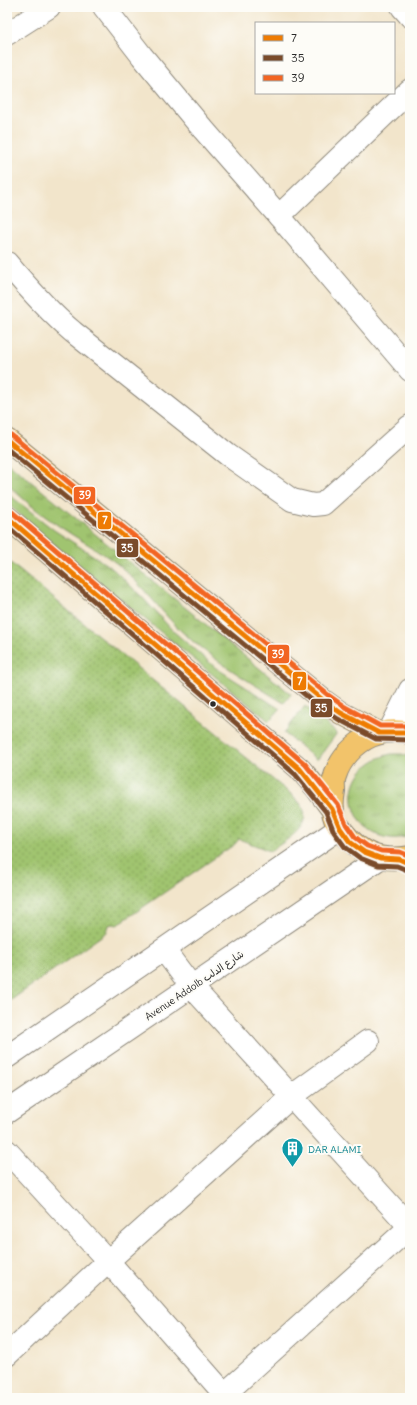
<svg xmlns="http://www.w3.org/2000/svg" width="417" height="1405" font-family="Delius,'Playpen Sans Arabic',sans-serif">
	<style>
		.grass { fill: url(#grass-tufts); stroke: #66784d }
		.garden { fill: url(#garden-dots); stroke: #66784d }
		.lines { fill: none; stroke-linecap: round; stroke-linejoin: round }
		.minor-casing { stroke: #8e887b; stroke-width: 24 }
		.major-casing { stroke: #8e887b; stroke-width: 24 }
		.minor { stroke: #fff; stroke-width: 22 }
		.major { stroke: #f2c36a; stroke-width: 22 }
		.bus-1-casing { stroke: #fdfcf7; stroke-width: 8 }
		.bus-2-casing { stroke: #fdfcf7; stroke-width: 8 }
		.bus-3-casing { stroke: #fdfcf7; stroke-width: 8 }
		.bus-1 { stroke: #ee7b02; stroke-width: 5 }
		.bus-2 { stroke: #7a4b2a; stroke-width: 5 }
		.bus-3 { stroke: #f26522; stroke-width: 5 }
		.bus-dot { fill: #2b2b2b; stroke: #fdfcf7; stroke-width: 1.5 }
		.labels { text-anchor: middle; stroke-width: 4; stroke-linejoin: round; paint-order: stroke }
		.street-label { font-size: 10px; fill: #2b2b2b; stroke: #fdfcf7 }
		.culture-label { font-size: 10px; fill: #0d838f; stroke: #fdfcf7; text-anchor: start }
		.line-badge { stroke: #fdfcf7; stroke-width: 1.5 }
		.badge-label { font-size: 11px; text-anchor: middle; font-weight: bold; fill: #fff }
	</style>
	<defs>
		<pattern id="grass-tufts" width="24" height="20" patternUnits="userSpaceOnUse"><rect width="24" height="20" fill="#a0c46f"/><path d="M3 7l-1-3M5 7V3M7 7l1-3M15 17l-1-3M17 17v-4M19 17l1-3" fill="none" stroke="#839f5b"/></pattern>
		<pattern id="garden-dots" width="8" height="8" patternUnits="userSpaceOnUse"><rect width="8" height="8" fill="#a0c46f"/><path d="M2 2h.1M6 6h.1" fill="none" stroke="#839f5b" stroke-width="1.8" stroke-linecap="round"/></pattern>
	</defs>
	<rect width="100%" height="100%" fill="#fdfcf7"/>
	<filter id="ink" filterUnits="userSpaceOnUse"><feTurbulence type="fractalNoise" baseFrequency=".025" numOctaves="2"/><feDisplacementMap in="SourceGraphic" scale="8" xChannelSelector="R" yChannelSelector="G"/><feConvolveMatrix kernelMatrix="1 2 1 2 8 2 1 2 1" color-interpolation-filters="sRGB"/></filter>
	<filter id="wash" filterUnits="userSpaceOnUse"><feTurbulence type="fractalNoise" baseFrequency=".012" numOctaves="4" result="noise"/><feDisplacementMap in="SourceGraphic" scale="16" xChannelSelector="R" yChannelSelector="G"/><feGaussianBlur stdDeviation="0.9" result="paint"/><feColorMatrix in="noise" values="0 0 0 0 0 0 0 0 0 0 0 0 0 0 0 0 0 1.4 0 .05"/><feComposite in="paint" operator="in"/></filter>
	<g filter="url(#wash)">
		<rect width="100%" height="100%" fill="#f2e5cb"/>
		<g class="grass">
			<path d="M 7,462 L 291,694 L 284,703 C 248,681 211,659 180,630 C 159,609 142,585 120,566 C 100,550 77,539 56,524 C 39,513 23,499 7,484 Z"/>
			<path d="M 7,493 L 54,530 L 94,556 L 114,570 L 143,598 L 173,631 L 216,668 L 280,709 L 269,721 L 44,536 L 7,503 Z"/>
			<path d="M 305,706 L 337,733 L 317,760 L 284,733 Z"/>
			<path d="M 391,754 L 402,754 L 410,757 L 410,836 C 350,853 327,769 391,754 Z"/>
		</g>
		<path class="garden" d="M 7,560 L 293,796 C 322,821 290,838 270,851 L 239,839 L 235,844 L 117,925 L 112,924 L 109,925 L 107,932 L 7,1003 Z"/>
	</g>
	<g filter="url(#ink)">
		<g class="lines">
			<defs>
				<g id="minor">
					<path d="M 104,7 L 142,56 L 196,121 L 279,216 L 410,370"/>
					<path d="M 402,7 L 410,16"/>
					<path d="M 7,34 L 49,7"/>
					<path d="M 279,216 L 410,90"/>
					<path d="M 7,263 C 28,288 48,311 73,332 L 228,455 L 292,500 L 313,505 L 323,504 L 410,426"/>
					<path d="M 389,732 L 410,690"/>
					<path d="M 164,950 L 192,987 L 410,1227"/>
					<path d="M 7,1057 L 340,828"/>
					<path d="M 7,1112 L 380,858"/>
					<path d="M 7,1151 L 108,1261 L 228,1398"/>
					<path d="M 7,1355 L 108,1261 L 292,1096 L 368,1041"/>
					<path d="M 220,1398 L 410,1227"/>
				</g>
				<g id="major">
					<path d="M 7,440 L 324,701 L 341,713 L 379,733"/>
					<path d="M 7,517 L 300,769 L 317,789 L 332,809"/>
					<path d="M 410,733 C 397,730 383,731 371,736 C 355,743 340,759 335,776 C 333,781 334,786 334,791 C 333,797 332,804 333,810 C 333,817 338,826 343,832 C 361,855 381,862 410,857"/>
				</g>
			</defs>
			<use href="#minor" class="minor-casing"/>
			<use href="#major" class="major-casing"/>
			<use href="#minor" class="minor"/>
			<use href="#major" class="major"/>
			<defs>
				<g id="bus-1">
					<path d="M 7,440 L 324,701 L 341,713 L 379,733 L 410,733"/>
					<path d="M 7,517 L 300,769 L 332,809 L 340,828 L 350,842 L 364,852 L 380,858 L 399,859 L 410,864"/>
				</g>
				<g id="bus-2">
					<path d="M 7,449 L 320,707 L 338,719 L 376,739 L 409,740"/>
					<path d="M 7,526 L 295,774 L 326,812 L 334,832 L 345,847 L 360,858 L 378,865 L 397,866 L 407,870"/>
				</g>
				<g id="bus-3">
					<path d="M 11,435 L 328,695 L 345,707 L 380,726 L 410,726"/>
					<path d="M 12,512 L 305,764 L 338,805 L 346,824 L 355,837 L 367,846 L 381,851 L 400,852 L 410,856"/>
				</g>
			</defs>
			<use href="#bus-1" class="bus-1-casing"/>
			<use href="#bus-2" class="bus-2-casing"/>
			<use href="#bus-3" class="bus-3-casing"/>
			<use href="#bus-1" class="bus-1"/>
			<use href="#bus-2" class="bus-2"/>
			<use href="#bus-3" class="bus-3"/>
		</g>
	</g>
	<defs>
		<symbol id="building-pin" viewBox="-11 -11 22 30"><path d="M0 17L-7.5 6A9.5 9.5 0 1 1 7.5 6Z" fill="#0f9aa8" stroke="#fdfcf7"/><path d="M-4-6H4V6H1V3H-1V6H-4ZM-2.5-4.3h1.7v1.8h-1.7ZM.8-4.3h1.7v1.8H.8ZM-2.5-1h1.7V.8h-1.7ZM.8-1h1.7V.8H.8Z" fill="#fff"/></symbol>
	</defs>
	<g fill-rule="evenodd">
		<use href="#building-pin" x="280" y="1136" width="25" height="34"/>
	</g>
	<circle class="bus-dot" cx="213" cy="704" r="3.5"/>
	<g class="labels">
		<g class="street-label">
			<text transform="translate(194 985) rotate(-34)" y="4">Avenue Addolb شارع الدلب</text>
		</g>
		<g class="culture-label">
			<text x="308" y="1153">DAR ALAMI</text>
		</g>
	</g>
	<g class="line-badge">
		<rect x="73" y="486" width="23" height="19" rx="4" fill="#f26522"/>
		<rect x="97" y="511" width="15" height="19" rx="4" fill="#ee7b02"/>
		<rect x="116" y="538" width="23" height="20" rx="4" fill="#7a4b2a"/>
		<rect x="267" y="644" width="23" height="20" rx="4" fill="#f26522"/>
		<rect x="292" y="671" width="15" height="20" rx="4" fill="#ee7b02"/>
		<rect x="310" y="698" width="23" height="20" rx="4" fill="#7a4b2a"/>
	</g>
	<g class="badge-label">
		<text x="85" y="499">39</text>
		<text x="105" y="524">7</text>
		<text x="127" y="552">35</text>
		<text x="278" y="658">39</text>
		<text x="300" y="685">7</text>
		<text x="321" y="712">35</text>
	</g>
	<rect width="417" height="1405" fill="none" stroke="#fdfcf7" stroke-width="24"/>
	<rect x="255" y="22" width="140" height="72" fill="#fdfcf7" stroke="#a9a8a5"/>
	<rect x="263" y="35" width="20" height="6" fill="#ee7b02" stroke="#a9a8a5"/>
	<text x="291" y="42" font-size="12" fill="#2b2b2b">7</text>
	<rect x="263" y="55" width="20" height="6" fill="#7a4b2a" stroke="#a9a8a5"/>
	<text x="291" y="62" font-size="12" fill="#2b2b2b">35</text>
	<rect x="263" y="75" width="20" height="6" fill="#f26522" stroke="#a9a8a5"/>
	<text x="291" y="82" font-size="12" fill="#2b2b2b">39</text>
</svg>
